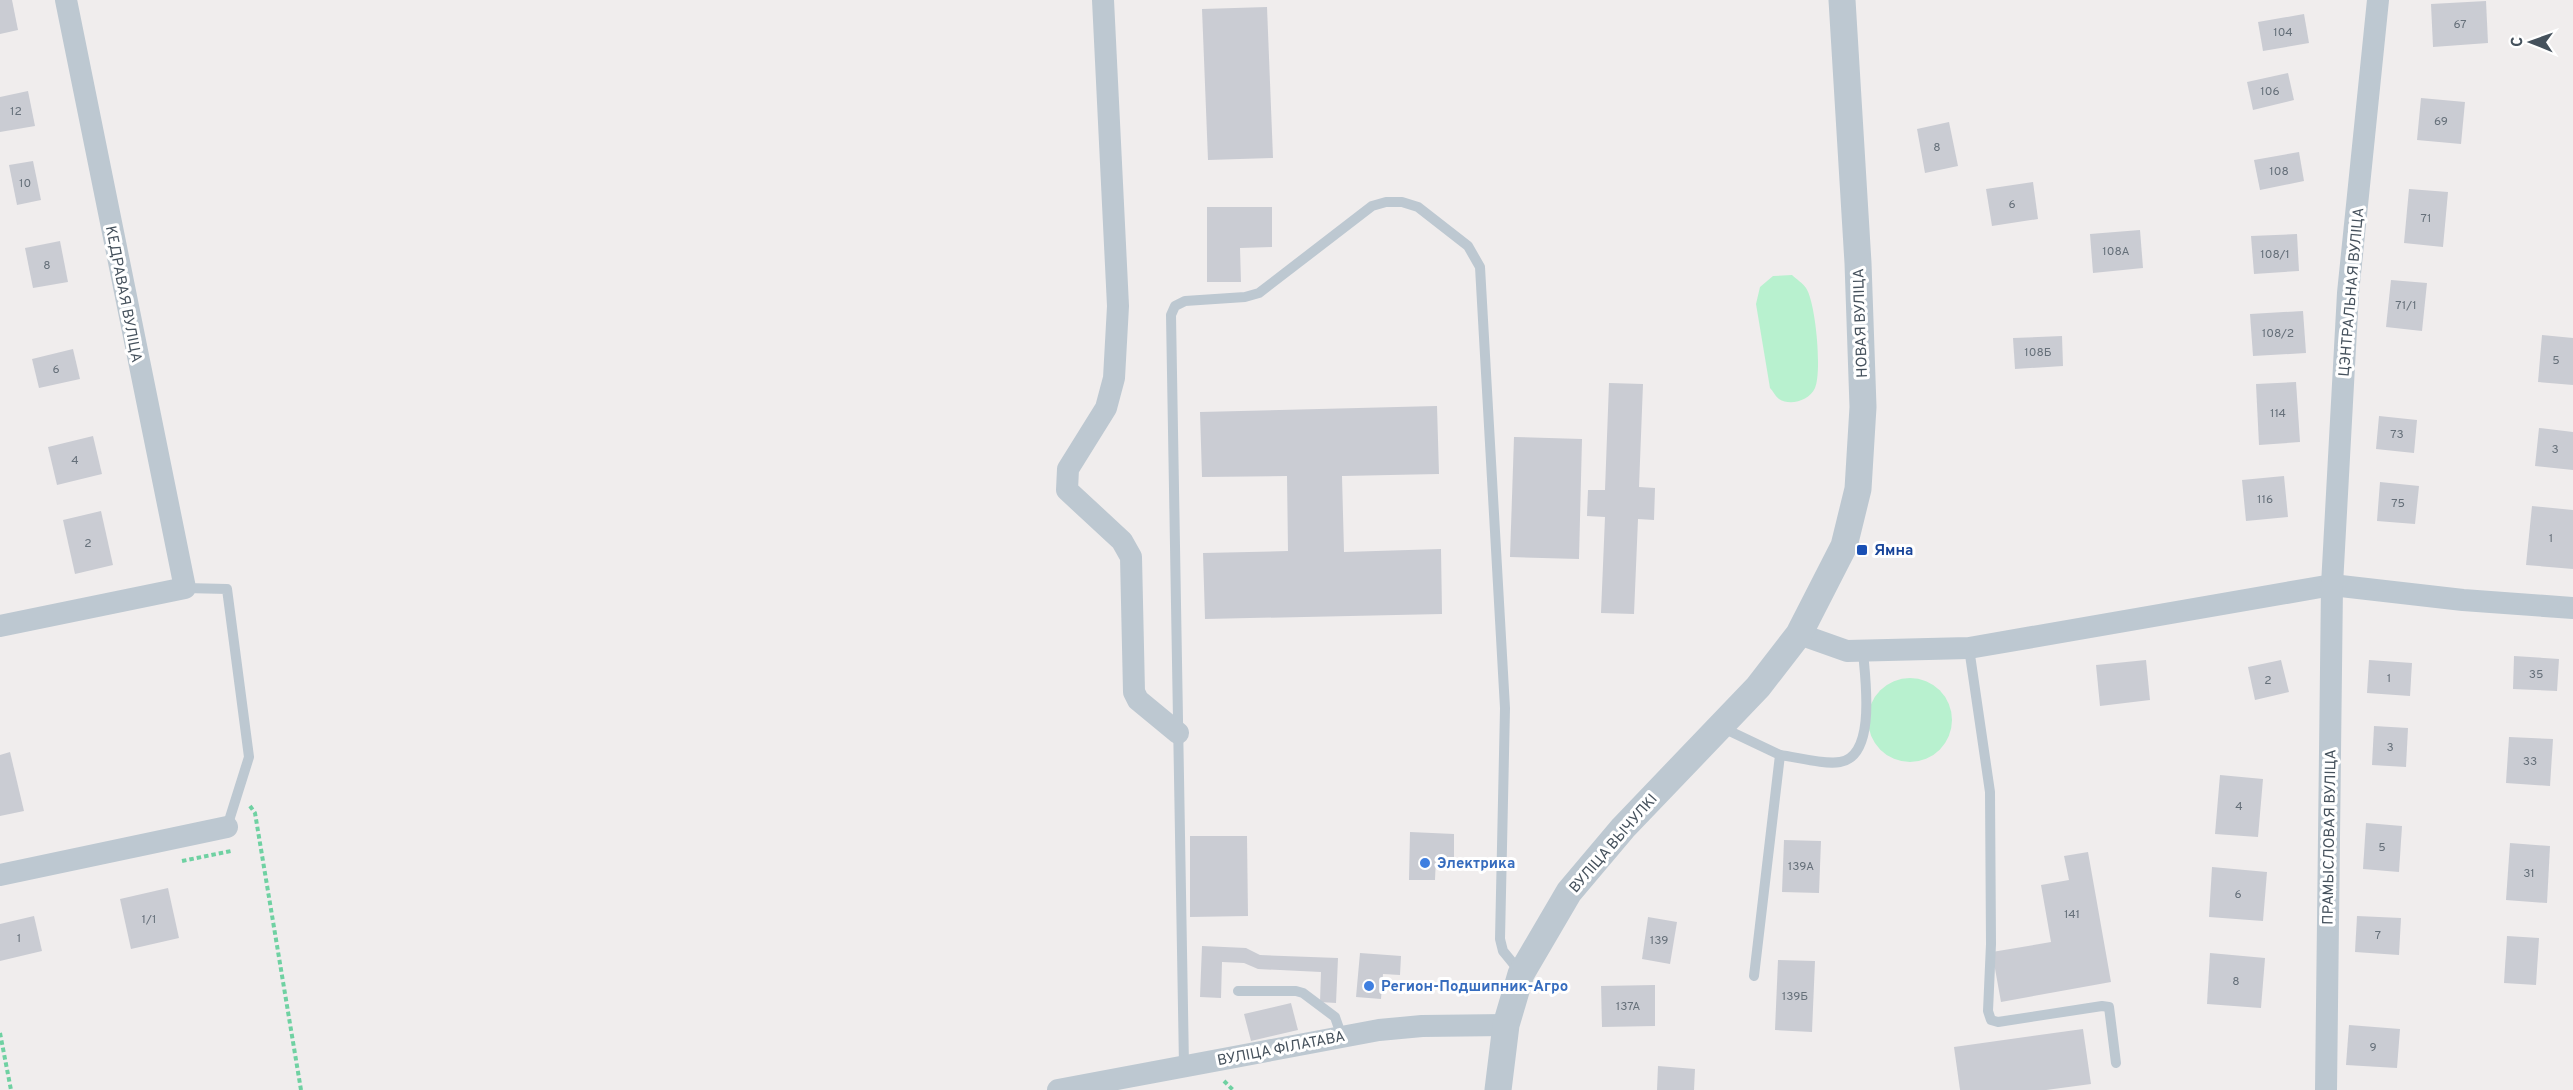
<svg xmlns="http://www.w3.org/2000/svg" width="2573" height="1090" font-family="Overpass,sans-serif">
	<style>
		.green { fill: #b8f1cf }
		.building { fill: #caccd3 }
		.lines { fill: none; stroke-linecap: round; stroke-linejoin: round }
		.path { stroke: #6fd1a2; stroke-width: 4; stroke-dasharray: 4.5 3; stroke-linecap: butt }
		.service { stroke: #bdc8d1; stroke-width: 10 }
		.minor { stroke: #bdc8d1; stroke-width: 22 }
		.tertiary { stroke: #bdc8d1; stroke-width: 27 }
		.transit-dot { fill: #1a4fb4; stroke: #fff; stroke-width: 2 }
		.shop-dot { fill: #3f7fe0; stroke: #fff; stroke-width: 2 }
		.labels { text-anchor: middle; stroke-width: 6; stroke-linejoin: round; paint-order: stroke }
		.number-label { font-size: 12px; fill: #66707a }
		.street-label { font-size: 15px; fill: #45515c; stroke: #fff }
		.transit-label { font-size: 15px; font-weight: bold; fill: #164399; stroke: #fff; text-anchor: start }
		.shop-label { font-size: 15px; font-weight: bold; fill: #366cbe; stroke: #fff; text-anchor: start }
	</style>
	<rect width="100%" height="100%" fill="#f0eded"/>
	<g class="green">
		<path d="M 1792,275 C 1796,279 1803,283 1806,288 C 1816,303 1822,372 1815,388 C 1809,401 1790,406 1779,399 C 1775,396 1773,391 1770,388 L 1756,304 L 1760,287 L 1773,276 Z"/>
		<circle cx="1910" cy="720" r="42"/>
	</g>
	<g class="building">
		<path d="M 0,0 L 12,0 L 18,30 L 0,34 Z"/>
		<path d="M 2486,1 L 2488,43 L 2433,47 L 2431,4 Z"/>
		<path d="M 1267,7 L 1273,158 L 1208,160 L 1202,9 Z"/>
		<path d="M 2304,14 L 2309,43 L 2263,51 L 2258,22 Z"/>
		<path d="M 2288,73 L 2294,100 L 2253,110 L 2247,82 Z"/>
		<path d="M 28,91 L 35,126 L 0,132 L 0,97 Z"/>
		<path d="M 2421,98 L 2465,102 L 2461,144 L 2417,140 Z"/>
		<path d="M 1949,122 L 1958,166 L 1925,173 L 1917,129 Z"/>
		<path d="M 2299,152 L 2304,181 L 2260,190 L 2254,160 Z"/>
		<path d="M 33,161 L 41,200 L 17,205 L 9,165 Z"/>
		<path d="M 2033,182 L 2038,219 L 1992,226 L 1986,189 Z"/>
		<path d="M 2409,189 L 2448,192 L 2443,247 L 2404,243 Z"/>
		<path d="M 1207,207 L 1272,207 L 1272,247 L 1240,248 L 1241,282 L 1207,282 Z"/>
		<path d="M 2140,230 L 2143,268 L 2093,273 L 2090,234 Z"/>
		<path d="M 2297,234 L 2299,271 L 2254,274 L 2251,236 Z"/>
		<path d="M 60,241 L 68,282 L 33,288 L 25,248 Z"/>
		<path d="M 2391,280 L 2427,283 L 2422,331 L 2386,327 Z"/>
		<path d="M 2303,311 L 2306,353 L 2253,356 L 2250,314 Z"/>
		<path d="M 2542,335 L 2573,338 L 2573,385 L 2538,382 Z"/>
		<path d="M 2062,336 L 2063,366 L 2015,369 L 2013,338 Z"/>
		<path d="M 73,349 L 80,379 L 39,388 L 32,359 Z"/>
		<path d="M 2296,382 L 2300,442 L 2259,445 L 2256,384 Z"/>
		<path d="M 1609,383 L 1643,384 L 1639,487 L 1655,488 L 1654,520 L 1638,519 L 1634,614 L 1601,613 L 1605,517 L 1587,516 L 1588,490 L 1605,490 Z"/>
		<path d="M 1437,406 L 1439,474 L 1342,476 L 1344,552 L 1441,549 L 1442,614 L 1205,619 L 1203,553 L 1288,551 L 1287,476 L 1202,477 L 1200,412 Z"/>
		<path d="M 2379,416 L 2417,420 L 2414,453 L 2376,449 Z"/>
		<path d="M 2539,428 L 2573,432 L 2573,470 L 2535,466 Z"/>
		<path d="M 93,436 L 102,474 L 57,485 L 48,447 Z"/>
		<path d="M 1514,437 L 1582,439 L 1579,559 L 1510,557 Z"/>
		<path d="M 2284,476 L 2288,517 L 2246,521 L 2242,480 Z"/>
		<path d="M 2380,482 L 2419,486 L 2415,524 L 2377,521 Z"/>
		<path d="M 2532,506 L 2573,510 L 2573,569 L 2526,565 Z"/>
		<path d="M 101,511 L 113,565 L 75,574 L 63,520 Z"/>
		<path d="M 2514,656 L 2559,659 L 2557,691 L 2513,689 Z"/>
		<path d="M 2146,660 L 2150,700 L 2100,706 L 2096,665 Z"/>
		<path d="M 2281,660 L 2289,692 L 2255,700 L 2248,667 Z"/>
		<path d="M 2369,660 L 2412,663 L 2410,696 L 2367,693 Z"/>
		<path d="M 2374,726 L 2408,728 L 2406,767 L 2372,765 Z"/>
		<path d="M 2509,737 L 2553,739 L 2550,786 L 2506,783 Z"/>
		<path d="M 10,752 L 24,811 L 0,816 L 0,755 Z"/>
		<path d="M 2220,775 L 2263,779 L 2258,837 L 2215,834 Z"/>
		<path d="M 2366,823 L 2402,826 L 2399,872 L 2363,869 Z"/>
		<path d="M 1410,832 L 1454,834 L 1454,858 L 1436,857 L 1435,880 L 1409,880 Z"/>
		<path d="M 1190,836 L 1247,836 L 1248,916 L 1190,917 Z"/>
		<path d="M 1784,840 L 1821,841 L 1819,893 L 1782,892 Z"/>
		<path d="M 2510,843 L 2550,846 L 2547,903 L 2506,900 Z"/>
		<path d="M 2088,852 L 2111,982 L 2001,1002 L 1992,952 L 2051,942 L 2041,885 L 2069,880 L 2064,856 Z"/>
		<path d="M 2212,867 L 2267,872 L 2263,921 L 2209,917 Z"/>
		<path d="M 168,888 L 179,938 L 131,949 L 120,899 Z"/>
		<path d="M 34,916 L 42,951 L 0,961 L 0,924 Z"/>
		<path d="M 2357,916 L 2401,918 L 2399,955 L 2355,952 Z"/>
		<path d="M 1648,917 L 1677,922 L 1670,964 L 1642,959 Z"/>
		<path d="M 2507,936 L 2539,938 L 2536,985 L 2504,983 Z"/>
		<path d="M 1202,946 L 1246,948 L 1260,955 L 1338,958 L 1336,1003 L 1320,1002 L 1321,972 L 1258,969 L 1244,963 L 1222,962 L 1221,998 L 1200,997 Z"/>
		<path d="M 1360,953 L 1401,956 L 1400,975 L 1383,974 L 1381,999 L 1356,997 Z"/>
		<path d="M 2210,953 L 2265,958 L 2261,1008 L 2207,1004 Z"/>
		<path d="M 1778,960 L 1815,961 L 1812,1032 L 1775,1030 Z"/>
		<path d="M 1655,985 L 1655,1026 L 1602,1027 L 1601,986 Z"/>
		<path d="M 1291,1003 L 1298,1030 L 1251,1041 L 1244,1014 Z"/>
		<path d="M 2349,1025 L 2400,1029 L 2397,1068 L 2346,1065 Z"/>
		<path d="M 2083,1029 L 2091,1084 L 2046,1090 L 1960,1090 L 1954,1047 Z"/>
		<path d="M 1658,1066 L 1695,1069 L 1694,1090 L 1657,1090 Z"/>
	</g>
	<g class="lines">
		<g class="path">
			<path d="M 250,806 L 255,813 L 301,1090"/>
			<path d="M 182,861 L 231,851"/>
			<path d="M 0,1033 L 11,1090"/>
			<path d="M 1224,1081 L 1233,1090"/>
		</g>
		<g class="service">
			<path d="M 185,588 L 227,589 L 249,757 L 227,827"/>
			<path d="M 1969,648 L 1990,792 L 1991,944 L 1988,1011 L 1991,1020 L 1998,1022 L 2102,1006 L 2109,1007 L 2116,1063"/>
			<path d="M 1721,727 L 1780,755 L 1754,976"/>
			<path d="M 1780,755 C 1796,757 1825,765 1840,762 C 1877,756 1865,677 1863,652"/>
			<path d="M 1238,991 L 1296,991 L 1303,993 L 1335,1017 L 1342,1037"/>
			<path d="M 1184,1066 L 1171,315 L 1175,306 L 1185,301 L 1245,297 L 1259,293 L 1372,206 L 1386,202 L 1402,202 L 1418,207 L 1468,246 L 1480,267 L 1505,708 L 1500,939 L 1503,951 L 1521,973"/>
		</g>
		<g class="minor">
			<path d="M 1103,0 L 1118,306 L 1114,378 L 1106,408 L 1068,469 L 1067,490 L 1122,541 L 1131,557 L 1134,692 L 1138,700 L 1178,733"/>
			<path d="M 0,626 L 185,588 L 66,0"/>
			<path d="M 1799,634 L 1847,651 L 1969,648 L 2332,585 L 2463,600 L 2573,608"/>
			<path d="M 0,875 L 227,827"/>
			<path d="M 1058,1090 L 1379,1030 L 1422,1026 L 1506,1025"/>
			<path d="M 2326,1090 L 2332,585 L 2348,293 L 2378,0"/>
		</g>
		<path class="tertiary" d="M 1498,1090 L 1506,1025 L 1521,974 L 1569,892 L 1623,828 L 1758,687 L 1799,634 L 1844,546 L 1858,489 L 1863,407 L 1858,263 L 1842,0"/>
	</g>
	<rect class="transit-dot" x="1856" y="544" width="12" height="12" rx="3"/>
	<g class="shop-dot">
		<circle cx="1425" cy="863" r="6"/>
		<circle cx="1369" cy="986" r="6"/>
	</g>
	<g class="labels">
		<g class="number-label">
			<text x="2460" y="28">67</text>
			<text x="2283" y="36">104</text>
			<text x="2270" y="95">106</text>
			<text x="16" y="115">12</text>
			<text x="2441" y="125">69</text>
			<text x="1937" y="151">8</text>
			<text x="2279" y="175">108</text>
			<text x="25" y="187">10</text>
			<text x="2012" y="208">6</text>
			<text x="2426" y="222">71</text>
			<text x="2116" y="255">108А</text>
			<text x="2275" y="258">108/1</text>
			<text x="47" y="269">8</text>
			<text x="2406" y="309">71/1</text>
			<text x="2278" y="337">108/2</text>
			<text x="2038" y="356">108Б</text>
			<text x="2556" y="364">5</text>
			<text x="56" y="373">6</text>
			<text x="2278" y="417">114</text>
			<text x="2397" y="438">73</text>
			<text x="2555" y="453">3</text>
			<text x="75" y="464">4</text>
			<text x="2265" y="503">116</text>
			<text x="2398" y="507">75</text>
			<text x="2551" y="542">1</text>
			<text x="88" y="547">2</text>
			<text x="2536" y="678">35</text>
			<text x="2389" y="682">1</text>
			<text x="2268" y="684">2</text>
			<text x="2390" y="751">3</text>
			<text x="2530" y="765">33</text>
			<text x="2239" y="810">4</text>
			<text x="2382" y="851">5</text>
			<text x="1801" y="870">139А</text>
			<text x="2529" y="877">31</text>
			<text x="2238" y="898">6</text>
			<text x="2072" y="918">141</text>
			<text x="149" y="923">1/1</text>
			<text x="2378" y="939">7</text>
			<text x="19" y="942">1</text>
			<text x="1659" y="944">139</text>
			<text x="2236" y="985">8</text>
			<text x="1795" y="1000">139Б</text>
			<text x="1628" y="1010">137А</text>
			<text x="2373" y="1051">9</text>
		</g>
		<g class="street-label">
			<text transform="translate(2351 292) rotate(-85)" y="5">ЦЭНТРАЛЬНАЯ ВУЛІЦА</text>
			<text transform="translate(124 294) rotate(79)" y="5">КЕДРАВАЯ ВУЛІЦА</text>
			<text transform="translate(1860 323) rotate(-92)" y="5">НОВАЯ ВУЛІЦА</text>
			<text transform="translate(2329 837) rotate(-89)" y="5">ПРАМЫСЛОВАЯ ВУЛІЦА</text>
			<text transform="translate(1613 843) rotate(-49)" y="5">ВУЛІЦА ВЫЧУЛКІ</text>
			<text transform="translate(1281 1048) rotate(-11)" y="5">ВУЛІЦА ФІЛАТАВА</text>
		</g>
		<g class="transit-label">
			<text x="1874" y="555">Ямна</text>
		</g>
		<g class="shop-label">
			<text x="1437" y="868">Электрика</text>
			<text x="1381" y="991">Регион-Подшипник-Агро</text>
		</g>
	</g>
	<g transform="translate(2531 42) rotate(271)" stroke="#ffffff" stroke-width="4.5" paint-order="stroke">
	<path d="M0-4.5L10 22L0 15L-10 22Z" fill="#45515c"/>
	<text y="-9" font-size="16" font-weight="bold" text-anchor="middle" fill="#45515c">С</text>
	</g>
</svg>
